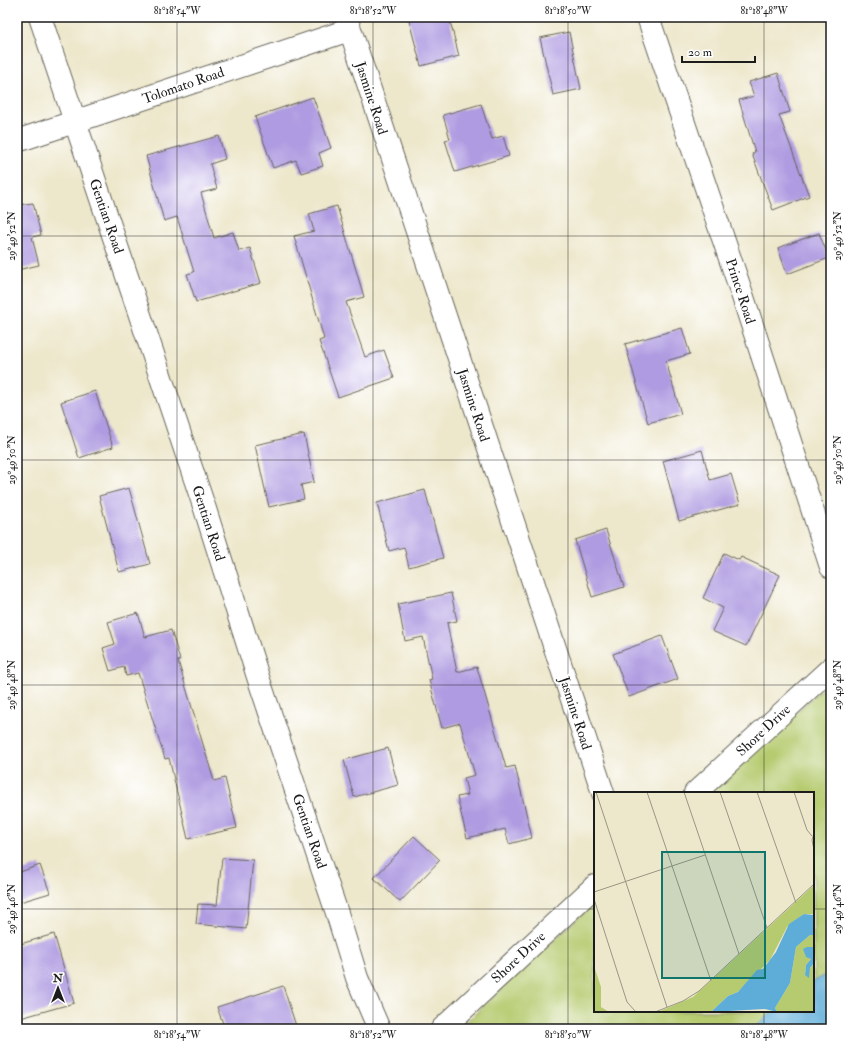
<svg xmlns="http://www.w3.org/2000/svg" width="848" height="1046" font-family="'IM FELL Double Pica',serif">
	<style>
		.green { fill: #b6cb70; stroke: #697446 }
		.water { fill: #5eadd8; stroke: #3d647a }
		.building { fill: #af9be1 }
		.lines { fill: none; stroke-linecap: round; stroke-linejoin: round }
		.minor-casing { stroke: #656359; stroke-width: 24 }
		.minor { stroke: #fff; stroke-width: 22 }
		.ticks { fill: none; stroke: #1c1c1c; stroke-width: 1; stroke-opacity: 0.45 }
		.labels { text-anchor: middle; stroke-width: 4; stroke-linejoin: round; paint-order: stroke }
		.street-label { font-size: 14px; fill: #1c1c1c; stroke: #fff }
		.inset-road { fill: none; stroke: #999685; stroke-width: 1 }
		.view { fill: #0f766e; fill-opacity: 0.15; stroke: #0f766e; stroke-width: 2 }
		.inset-edge { fill: none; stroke: #1c1c1c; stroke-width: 2 }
		.neatline { fill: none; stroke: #1c1c1c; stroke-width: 1.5 }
		.ticks-label { font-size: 10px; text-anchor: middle; fill: #1c1c1c }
	</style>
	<rect width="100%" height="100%" fill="#fff"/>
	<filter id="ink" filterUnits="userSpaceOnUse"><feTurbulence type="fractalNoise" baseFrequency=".025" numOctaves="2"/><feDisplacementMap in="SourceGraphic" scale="8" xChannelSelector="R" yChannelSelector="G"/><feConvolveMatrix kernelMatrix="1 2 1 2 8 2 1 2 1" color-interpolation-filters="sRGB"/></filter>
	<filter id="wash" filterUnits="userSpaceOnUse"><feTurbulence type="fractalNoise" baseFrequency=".012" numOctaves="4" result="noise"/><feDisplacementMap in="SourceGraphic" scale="16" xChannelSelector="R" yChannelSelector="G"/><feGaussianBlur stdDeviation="0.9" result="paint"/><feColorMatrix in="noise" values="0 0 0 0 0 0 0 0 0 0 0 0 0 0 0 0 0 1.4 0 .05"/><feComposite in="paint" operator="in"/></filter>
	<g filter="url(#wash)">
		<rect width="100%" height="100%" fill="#ede7cb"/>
		<g class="green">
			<path d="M 831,680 L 831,972 L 814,982 L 813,793 L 711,793 Z"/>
			<path d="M 595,902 L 595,1011 L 772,1011 L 754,1029 L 459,1029 Z"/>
		</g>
		<path class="water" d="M 831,972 L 831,1029 L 754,1029 L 772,1011 L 813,1011 L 813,982 Z"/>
		<g id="blocks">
			<g class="building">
				<path d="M 408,17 L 449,17 L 459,56 L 421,66 Z"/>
				<path d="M 569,32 L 581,89 L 553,95 L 540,38 Z"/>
				<path d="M 778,73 L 790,112 L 779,115 L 809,196 L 773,210 L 752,154 L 755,152 L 739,100 L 754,96 L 749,82 Z"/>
				<path d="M 313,97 L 331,148 L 319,153 L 323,166 L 301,173 L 296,160 L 273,168 L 255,117 Z"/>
				<path d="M 481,104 L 492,139 L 503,136 L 509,156 L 455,172 L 445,140 L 450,139 L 443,115 Z"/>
				<path d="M 219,136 L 225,159 L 210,164 L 217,189 L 201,193 L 214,238 L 233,232 L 239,251 L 250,248 L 261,283 L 196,302 L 187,274 L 194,272 L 177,217 L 164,221 L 146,156 Z"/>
				<path d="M 33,203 L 41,235 L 32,237 L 39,265 L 17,270 L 17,205 Z"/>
				<path d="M 337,206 L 364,297 L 346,302 L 365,357 L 384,350 L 394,378 L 338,397 L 319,341 L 324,339 L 294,236 L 314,231 L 309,214 Z"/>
				<path d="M 819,233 L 829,258 L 787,274 L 778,248 Z"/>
				<path d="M 682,328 L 690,354 L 666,361 L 681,414 L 648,423 L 625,344 Z"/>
				<path d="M 95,391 L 113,447 L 79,458 L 61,402 Z"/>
				<path d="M 304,434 L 314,482 L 301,485 L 304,499 L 269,507 L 255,445 Z"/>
				<path d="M 702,450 L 710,480 L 731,474 L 740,504 L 679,521 L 663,461 Z"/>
				<path d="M 129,488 L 150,564 L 119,572 L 99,496 Z"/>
				<path d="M 425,490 L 443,558 L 409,567 L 404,547 L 389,551 L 377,503 Z"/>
				<path d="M 606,530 L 624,587 L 592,597 L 575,540 Z"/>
				<path d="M 724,553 L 739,560 L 741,557 L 780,575 L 746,646 L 712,631 L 723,608 L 703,598 Z"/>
				<path d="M 451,593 L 457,621 L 447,623 L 457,672 L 477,667 L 506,768 L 515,766 L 532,838 L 509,844 L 505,829 L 467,838 L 457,797 L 468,795 L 464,778 L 475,775 L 460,723 L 442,728 L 429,680 L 432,679 L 423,637 L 405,641 L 398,604 Z"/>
				<path d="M 138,613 L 145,637 L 171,630 L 180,660 L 178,661 L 214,781 L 225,778 L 237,828 L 188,839 L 169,758 L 165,759 L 138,673 L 126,676 L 124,667 L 110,671 L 103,648 L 115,644 L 108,622 Z"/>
				<path d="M 662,636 L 678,679 L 629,697 L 613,654 Z"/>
				<path d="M 388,748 L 398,785 L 354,797 L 344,760 Z"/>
				<path d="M 414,836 L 440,860 L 400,902 L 374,878 Z"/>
				<path d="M 222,858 L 253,860 L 246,929 L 196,924 L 198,904 L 217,905 Z"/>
				<path d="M 40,865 L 50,893 L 17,903 L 17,873 Z"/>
				<path d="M 54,934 L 74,1003 L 17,1019 L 17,945 Z"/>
				<path d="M 283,986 L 297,1029 L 225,1029 L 217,1007 Z"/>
			</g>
		</g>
	</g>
	<g filter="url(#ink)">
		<use href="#blocks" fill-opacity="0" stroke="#656359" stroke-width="1"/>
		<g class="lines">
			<defs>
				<g id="minor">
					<path d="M 40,17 L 205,509 L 258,677 L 337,913 L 357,978 L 379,1029"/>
					<path d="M 346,17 L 603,793"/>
					<path d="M 648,17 L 742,294 L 831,567"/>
					<path d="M 17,141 L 349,30"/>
					<path d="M 695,793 L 831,668"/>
					<path d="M 442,1029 L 595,886"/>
				</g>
			</defs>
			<use href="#minor" class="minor-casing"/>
			<use href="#minor" class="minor"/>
		</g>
	</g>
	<path class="ticks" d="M 177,17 L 177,1029M 373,17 L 373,1029M 568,17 L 568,1029M 764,17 L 764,793M 17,236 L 831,236M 17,460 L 831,460M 17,685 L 831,685M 17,909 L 595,909M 813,909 L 831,909M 764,1011 L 764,1029"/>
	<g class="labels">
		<g class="street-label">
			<text transform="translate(183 85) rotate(-19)" y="5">Tolomato Road</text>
			<text transform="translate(372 98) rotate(72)" y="5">Jasmine Road</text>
			<text transform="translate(107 216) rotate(71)" y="5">Gentian Road</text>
			<text transform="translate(741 291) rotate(72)" y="5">Prince Road</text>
			<text transform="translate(474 405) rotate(72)" y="5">Jasmine Road</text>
			<text transform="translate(209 523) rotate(72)" y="5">Gentian Road</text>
			<text transform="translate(576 713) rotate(72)" y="5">Jasmine Road</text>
			<text transform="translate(763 730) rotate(-43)" y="5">Shore Drive</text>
			<text transform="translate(310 831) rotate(71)" y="5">Gentian Road</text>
			<text transform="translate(518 957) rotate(-43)" y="5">Shore Drive</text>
		</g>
	</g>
	<g transform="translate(594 792)">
		<rect width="220" height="220" fill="#ede7cb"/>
		<path d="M 220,93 L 220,122 L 210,122 L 193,135 L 176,168 L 144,200 L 134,204 L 117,220 L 64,220 L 99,205 ZM 216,143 L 220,143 L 220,155 L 210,157 L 212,164 L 217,167 L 212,173 L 211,183 L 220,171 L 220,220 L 183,220 L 181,216 L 196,191 L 202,155 ZM 0,174 L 7,195 L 7,215 L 15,220 L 0,220 Z" fill="#b6cb70"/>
		<path d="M 210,122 L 220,123 L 220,143 L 216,143 L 202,155 L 196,191 L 181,216 L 183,220 L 171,217 L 117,220 L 134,204 L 144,200 L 163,178 L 169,177 L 182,160 L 195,132 ZM 213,155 L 220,155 L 220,171 L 216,176 L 215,186 L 211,183 L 212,173 L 217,167 L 212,165 L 209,157 Z" fill="#5eadd8"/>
		<path class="inset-road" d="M 2,0 L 73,215M 53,0 L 117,189M 90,0 L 145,162M 126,0 L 173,136M 163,0 L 202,111M 200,0 L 213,38 L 218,44M 220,41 L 218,48 L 220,58M 0,100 L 111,63M 0,107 L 33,210 L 42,220M 61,220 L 89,209 L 105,199 L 220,92"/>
		<path class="view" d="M 68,60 L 171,60 L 171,186 L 68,186 Z"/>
		<rect width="220" height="220" class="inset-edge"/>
	</g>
	<rect width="848" height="1046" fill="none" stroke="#fff" stroke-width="44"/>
	<g transform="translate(58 988)" stroke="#ffffff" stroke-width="3" paint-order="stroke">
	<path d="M0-3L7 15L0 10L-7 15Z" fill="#1c1c1c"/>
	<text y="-6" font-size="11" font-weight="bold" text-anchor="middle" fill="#1c1c1c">N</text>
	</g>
	<path d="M682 56v6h73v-6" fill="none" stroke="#1c1c1c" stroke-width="2"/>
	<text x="688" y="56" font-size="12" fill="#1c1c1c" stroke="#ffffff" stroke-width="3" paint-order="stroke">20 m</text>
	<rect x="22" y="22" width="804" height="1002" class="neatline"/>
	<g class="ticks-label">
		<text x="177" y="14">81°18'54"W</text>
		<text x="373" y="14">81°18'52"W</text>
		<text x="568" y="14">81°18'50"W</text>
		<text x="764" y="14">81°18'48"W</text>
		<text transform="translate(11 236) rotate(-90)" y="4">29°49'52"N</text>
		<text transform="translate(837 236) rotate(-90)" y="4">29°49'52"N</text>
		<text transform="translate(11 460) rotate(-90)" y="4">29°49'50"N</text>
		<text transform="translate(837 460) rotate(-90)" y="4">29°49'50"N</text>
		<text transform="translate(11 685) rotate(-90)" y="4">29°49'48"N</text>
		<text transform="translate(837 685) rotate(-90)" y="4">29°49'48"N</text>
		<text transform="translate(11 909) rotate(-90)" y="4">29°49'46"N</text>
		<text transform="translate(837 909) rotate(-90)" y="4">29°49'46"N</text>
		<text x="177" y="1038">81°18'54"W</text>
		<text x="373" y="1038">81°18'52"W</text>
		<text x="568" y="1038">81°18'50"W</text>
		<text x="764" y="1038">81°18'48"W</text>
	</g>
</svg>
